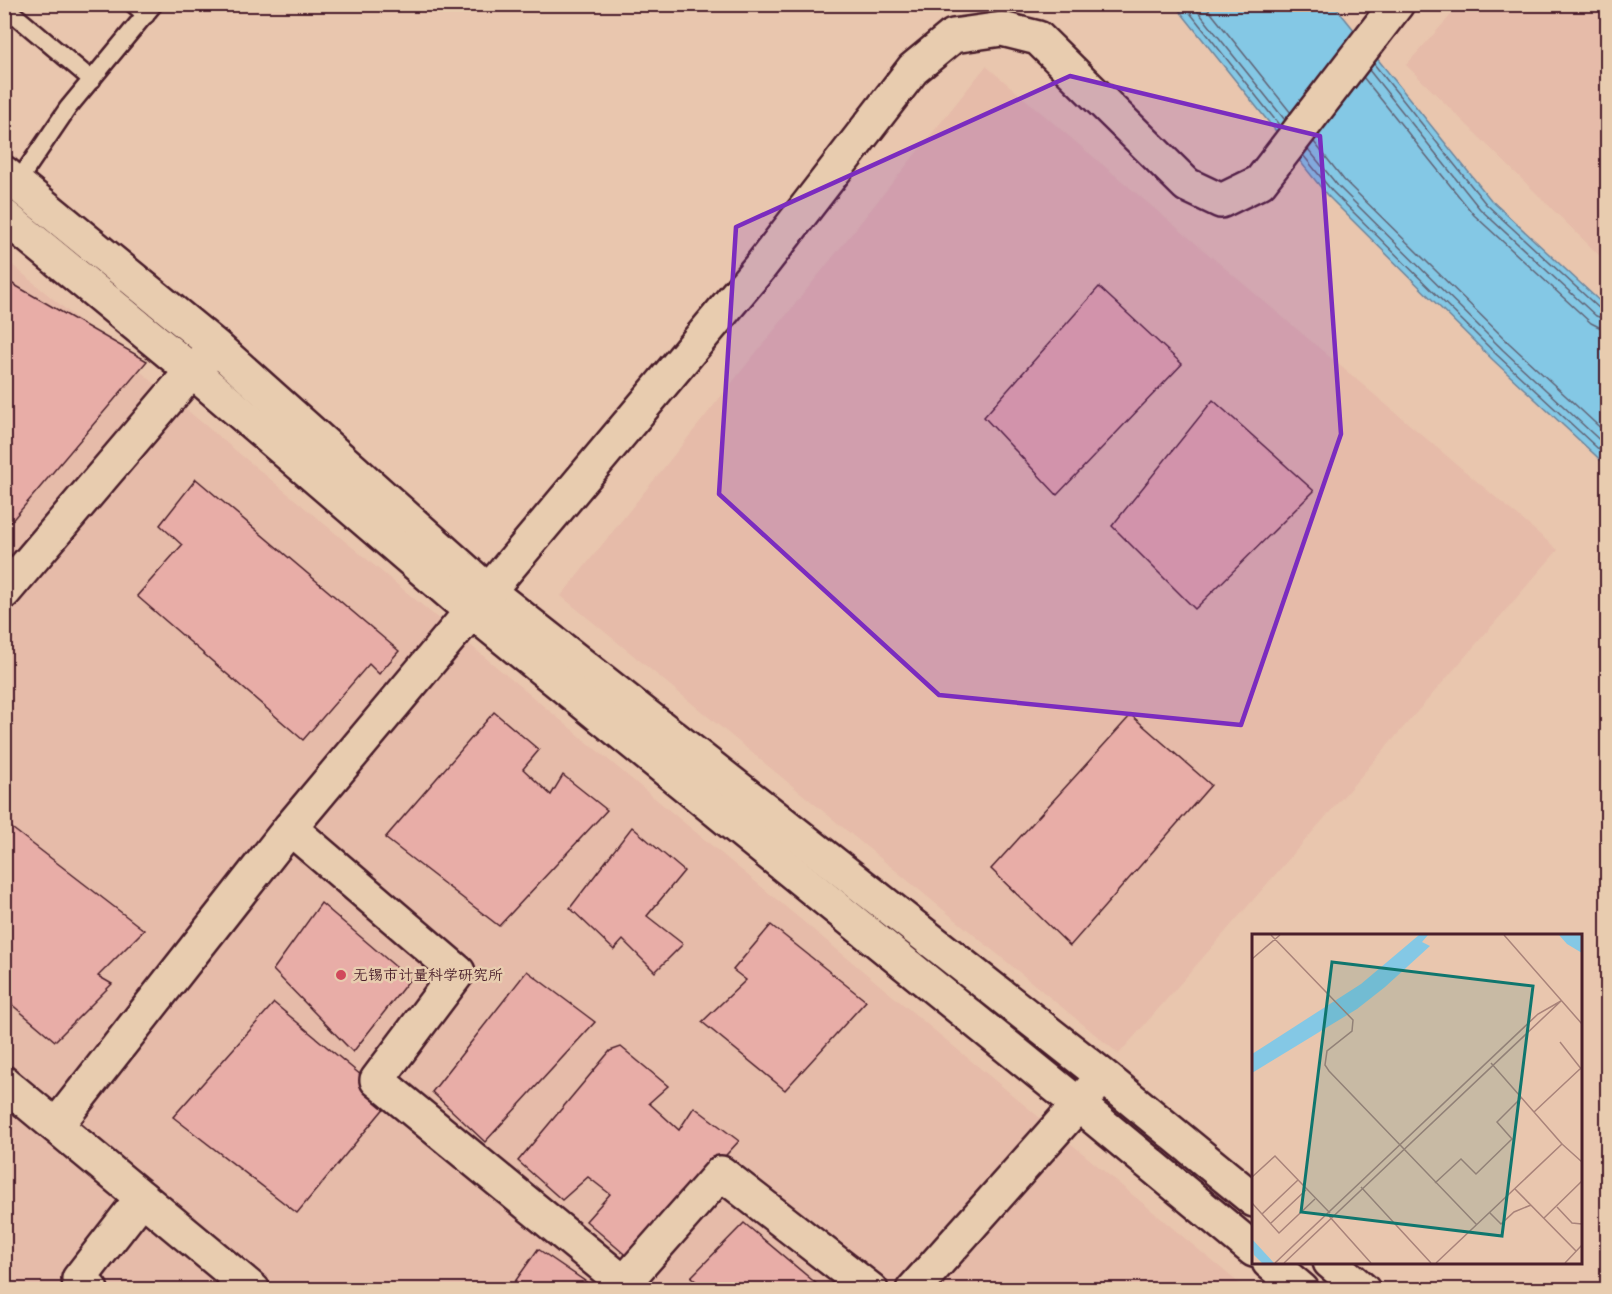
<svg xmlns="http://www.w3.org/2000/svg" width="1612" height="1294" font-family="'Balsamiq Sans','LXGW WenKai TC',sans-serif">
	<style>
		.built { fill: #e6bba9 }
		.water { fill: #84c8e5; stroke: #6d849b; stroke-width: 1.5 }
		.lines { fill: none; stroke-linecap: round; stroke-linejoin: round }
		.shore { stroke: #616375; stroke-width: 1.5 }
		.building { fill: #e8ada7; stroke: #4a1f2b; stroke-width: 1.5 }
		.lane-casing { stroke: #4a1f2b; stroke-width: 21 }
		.street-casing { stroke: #4a1f2b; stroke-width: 38 }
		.lane { stroke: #e8ccaf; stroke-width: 16 }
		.street { stroke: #e8ccaf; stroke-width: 33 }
		.marked { fill: #7b2cbf; fill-opacity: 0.2; stroke: #7b2cbf; stroke-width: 4.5; stroke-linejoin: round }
		.poi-dot { fill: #d1495b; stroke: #e8ccaf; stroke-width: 2 }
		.labels { text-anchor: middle; stroke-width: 5; stroke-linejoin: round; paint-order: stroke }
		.poi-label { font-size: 15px; fill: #4a1f2b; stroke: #e8ccaf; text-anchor: start }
		.inset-road { fill: none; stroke: #a9837a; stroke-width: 1.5 }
		.view { fill: #0f766e; fill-opacity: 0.15; stroke: #0f766e; stroke-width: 3 }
		.inset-edge { fill: none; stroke: #4a1f2b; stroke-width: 3 }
	</style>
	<rect width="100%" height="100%" fill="#e9c6ae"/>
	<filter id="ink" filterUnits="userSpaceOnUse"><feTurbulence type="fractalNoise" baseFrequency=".0167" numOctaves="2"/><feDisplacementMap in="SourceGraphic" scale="12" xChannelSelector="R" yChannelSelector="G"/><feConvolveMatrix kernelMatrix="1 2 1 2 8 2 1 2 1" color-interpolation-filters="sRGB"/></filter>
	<g filter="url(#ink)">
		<g class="built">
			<path d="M 1460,5 L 1607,5 L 1607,263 L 1406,65 Z"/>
			<path d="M 986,66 L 1558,550 L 1119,1054 L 561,596 Z"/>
			<path d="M 5,259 L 1246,1289 L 5,1289 Z"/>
		</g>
		<path class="water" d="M 1175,5 L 1334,5 L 1491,200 L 1607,308 L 1607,466 L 1493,360 L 1327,195 Z"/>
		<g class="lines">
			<g class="shore">
				<path d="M 1183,4 L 1280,126"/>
				<path d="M 1192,4 L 1285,120"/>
				<path d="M 1204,4 L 1291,113"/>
				<path d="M 1374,64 L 1486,204 L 1601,310 L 1608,312"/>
				<path d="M 1369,70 L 1480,209 L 1596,316 L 1608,320"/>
				<path d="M 1363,77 L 1474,215 L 1591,323 L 1599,327 L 1608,329"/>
				<path d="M 1314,142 L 1344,180 L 1509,343 L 1608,435"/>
				<path d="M 1308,149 L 1338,186 L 1503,350 L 1608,448"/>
				<path d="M 1303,155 L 1332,191 L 1497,355 L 1608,458"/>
			</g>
		</g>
		<g class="building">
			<path d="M 4,279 L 147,361 L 4,530 Z"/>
			<path d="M 1099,287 L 1182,364 L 1057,495 L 984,417 Z"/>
			<path d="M 1213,400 L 1314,491 L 1195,609 L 1112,526 Z"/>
			<path d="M 196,479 L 399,651 L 379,674 L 369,664 L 303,740 L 137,596 L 182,545 L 160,525 Z"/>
			<path d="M 494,712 L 539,750 L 523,769 L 551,795 L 563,775 L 607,810 L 499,926 L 385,838 Z"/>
			<path d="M 1131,715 L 1211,785 L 1070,946 L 991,869 Z"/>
			<path d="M 4,822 L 144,930 L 98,976 L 112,984 L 55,1041 L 4,998 Z"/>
			<path d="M 632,827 L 684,871 L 647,916 L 683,944 L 655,972 L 623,940 L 614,950 L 570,908 Z"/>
			<path d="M 321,903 L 410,979 L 353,1052 L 273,970 Z"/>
			<path d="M 771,925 L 866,1001 L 785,1090 L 702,1022 L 746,980 L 733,970 Z"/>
			<path d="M 527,971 L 595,1022 L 485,1142 L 432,1092 Z"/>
			<path d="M 274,1003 L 391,1100 L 297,1213 L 173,1117 Z"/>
			<path d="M 621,1047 L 668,1086 L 649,1103 L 679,1130 L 694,1107 L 739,1141 L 630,1259 L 586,1221 L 610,1194 L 588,1177 L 562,1200 L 518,1161 L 610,1051 Z"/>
			<path d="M 744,1223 L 824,1290 L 706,1290 L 691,1277 Z"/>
			<path d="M 538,1249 L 598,1290 L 509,1290 Z"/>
		</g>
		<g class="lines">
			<defs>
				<g id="lane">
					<path d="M 133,4 L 146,15"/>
					<path d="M 4,6 L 92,80"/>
					<path d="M 17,183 L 68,108 L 154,4"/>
				</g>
				<g id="street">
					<path d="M 4,173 L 216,347 L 488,591 L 1103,1076 L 1254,1200"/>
					<path d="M 4,216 L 192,371 L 470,610 L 1079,1105 L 1254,1250"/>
					<path d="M 4,592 L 192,371 L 207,356"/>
					<path d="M 290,828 L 458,972 L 377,1080 L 624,1283 L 721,1173 L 871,1290"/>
					<path d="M 4,1083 L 253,1290"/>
					<path d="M 56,1126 L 290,828 L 760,267 L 913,69 L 953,36 L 1002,29 L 1038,38 L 1187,185 L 1221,201 L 1260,182 L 1397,4"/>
					<path d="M 1269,1262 L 1302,1290"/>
					<path d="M 1330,1262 L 1363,1290"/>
					<path d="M 91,1290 L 79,1279 L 142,1198"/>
					<path d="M 913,1290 L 1092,1089"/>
				</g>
			</defs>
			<use href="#lane" class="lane-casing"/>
			<use href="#street" class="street-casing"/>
			<use href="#lane" class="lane"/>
			<use href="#street" class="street"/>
		</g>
	</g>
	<path class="marked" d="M 1070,76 L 1320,136 L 1341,434 L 1241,725 L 939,695 L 719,494 L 736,227 Z"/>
	<circle class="poi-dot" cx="341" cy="975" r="6"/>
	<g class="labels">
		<g class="poi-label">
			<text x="353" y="980">无锡市计量科学研究所</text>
		</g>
	</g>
	<g transform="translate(1252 934)">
		<rect width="330" height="330" fill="#e9c6ae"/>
		<path d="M 167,1 L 176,1 L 170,8 L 178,12 L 133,53 L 105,75 L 0,139 L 0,120 L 109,50 ZM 307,1 L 330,1 L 330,19 L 315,10 ZM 0,305 L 22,329 L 10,329 L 2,321 Z" fill="#84c8e5"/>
		<path class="inset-road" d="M 19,1 L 101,86 L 100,97 L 75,117 L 73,131 L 77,137 L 225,291M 252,1 L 330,90M 0,25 L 28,1M 308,108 L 330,136M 282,178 L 329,134M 310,210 L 330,228M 0,243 L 23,222 L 78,279M 183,249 L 209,225 L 224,240 L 260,205 L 245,188 L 269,164M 109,253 L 179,329M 263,255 L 324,317M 0,269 L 27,299 L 63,265M 305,273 L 320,289 L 330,290M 238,279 L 249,290 L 262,278 L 279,271M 10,280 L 46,246M 77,282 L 119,329M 292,284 L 330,247M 19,289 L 54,256M 23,329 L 286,80 L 309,67 L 32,329M 184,329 L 310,210 L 239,129M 313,329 L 330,311"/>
		<path class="view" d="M 80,28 L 281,52 L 250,302 L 49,278 Z"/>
		<rect width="330" height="330" class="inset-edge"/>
	</g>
	<rect width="1612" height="1294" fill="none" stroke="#e8ccaf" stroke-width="24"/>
	<rect x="12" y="12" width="1588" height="1270" fill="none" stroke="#4a1f2b" stroke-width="2" filter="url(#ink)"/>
</svg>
